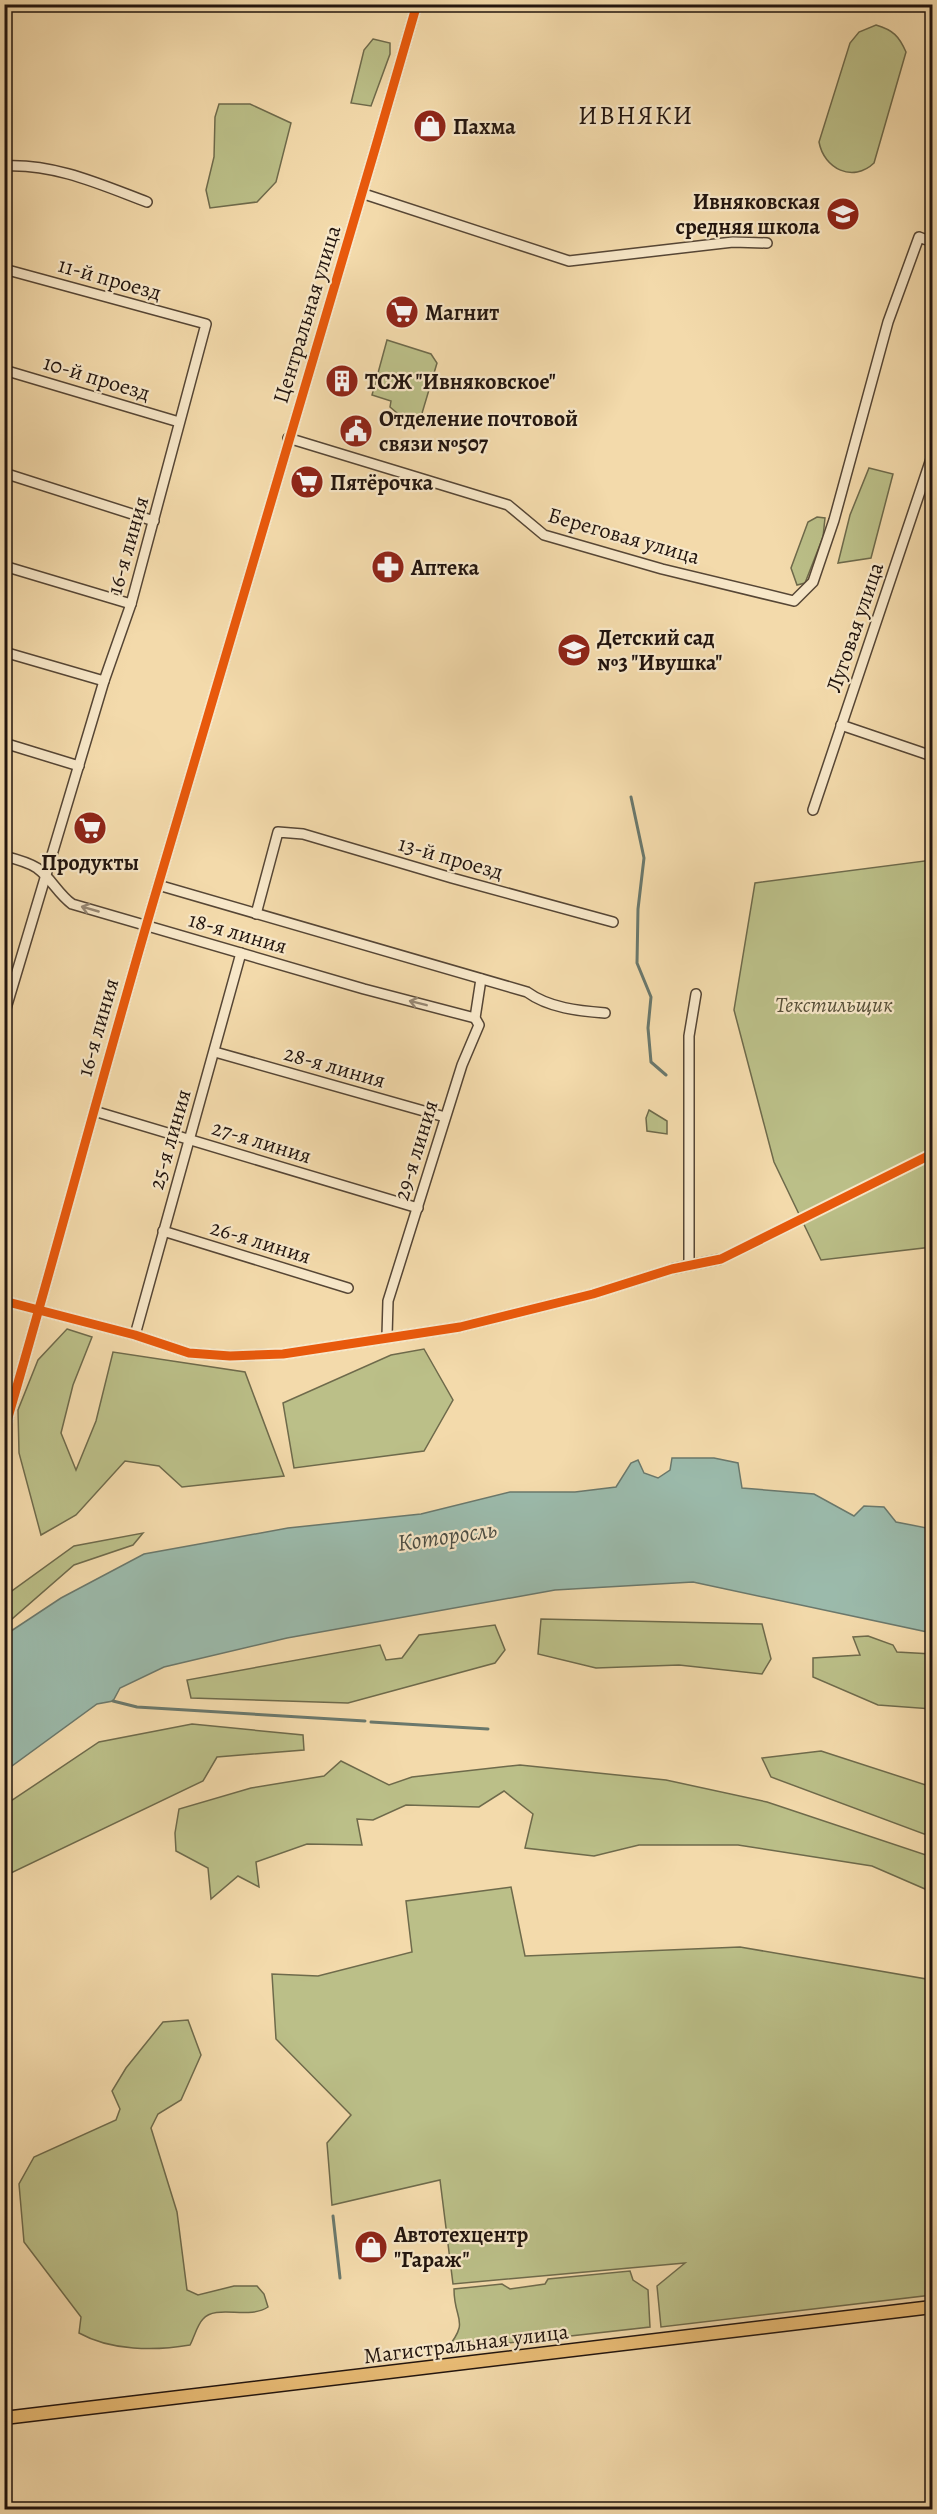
<svg xmlns="http://www.w3.org/2000/svg" width="937" height="2514" font-family="Alegreya,serif">
	<style>
		.green { fill: #bbbf88; stroke: #6e6a4b; stroke-width: 1.5 }
		.water { fill: #9bbaab; stroke: #6a786c; stroke-width: 1.5 }
		.lines { fill: none; stroke-linecap: round; stroke-linejoin: round }
		.stream { stroke: #6a786c; stroke-width: 3 }
		.minor-casing { stroke: #564635; stroke-width: 12 }
		.major-casing { stroke: #21140e; stroke-width: 15 }
		.minor { stroke: #f7e7c8; stroke-width: 9 }
		.major { stroke: #eabd76; stroke-width: 12 }
		.cycleway-casing { stroke: #f7e7c8; stroke-width: 13 }
		.cycleway { stroke: #e8590c; stroke-width: 9 }
		.oneway { stroke: #978874 }
		.labels { text-anchor: middle; stroke-width: 4.5; stroke-linejoin: round; paint-order: stroke }
		.poi-label { font-size: 22px; font-weight: bold; fill: #21140e; stroke: #f7e7c8; text-anchor: start }
		.street-label { font-size: 22px; fill: #21140e; stroke: #f7e7c8 }
		.park-label { font-size: 22px; font-style: italic; fill: #575039; stroke: #f7e7c8 }
		.water-label { font-size: 24px; font-style: italic; fill: #4c4e45; stroke: #f7e7c8 }
		.quarter-label { font-size: 26px; letter-spacing: 1.5px; fill: #21140e; stroke: #f7e7c8 }
	</style>
	<rect width="100%" height="100%" fill="#f3daab"/>
	<filter id="stains"><feTurbulence type="fractalNoise" baseFrequency=".00333" numOctaves="4"/><feColorMatrix values="0 0 0 0 .2 0 0 0 0 .09 0 0 0 0 .02 0 0 0 .5 -.17"/></filter>
	<radialGradient id="worn" r=".72"><stop offset=".6" stop-color="#630" stop-opacity="0"/><stop offset="1" stop-color="#630" stop-opacity=".3"/></radialGradient>
	<g class="green">
		<path d="M 876,25 C 893,30 899,36 906,52 L 874,163 C 853,183 824,169 819,142 L 850,43 L 859,32 Z"/>
		<path d="M 373,39 L 390,43 L 390,54 L 371,106 L 351,103 L 364,50 Z"/>
		<path d="M 219,104 L 250,104 L 291,123 L 276,182 L 257,202 L 210,208 L 206,190 L 214,157 L 215,117 Z"/>
		<path d="M 387,340 L 431,354 L 437,363 L 420,420 L 403,418 L 390,407 L 391,401 L 372,395 Z"/>
		<path d="M 869,468 L 893,474 L 871,558 L 838,563 L 850,515 Z"/>
		<path d="M 817,517 L 825,518 L 823,537 L 805,583 L 797,585 L 791,568 L 808,522 Z"/>
		<path d="M 932,860 L 932,1247 L 821,1260 L 774,1162 L 734,1010 L 755,883 Z"/>
		<path d="M 649,1110 L 667,1121 L 667,1134 L 647,1131 L 646,1118 Z"/>
		<path d="M 67,1329 L 92,1337 L 73,1385 L 61,1433 L 76,1470 L 96,1421 L 113,1352 L 245,1372 L 284,1476 L 182,1487 L 159,1466 L 125,1461 L 76,1515 L 41,1535 L 19,1453 L 18,1410 L 38,1360 Z"/>
		<path d="M 424,1349 L 453,1400 L 424,1451 L 294,1468 L 283,1403 L 391,1355 Z"/>
		<path d="M 143,1533 L 133,1545 L 74,1565 L 5,1625 L 5,1596 L 74,1546 Z"/>
		<path d="M 541,1619 L 762,1624 L 771,1659 L 762,1674 L 679,1665 L 596,1668 L 538,1654 Z"/>
		<path d="M 495,1625 L 505,1650 L 495,1663 L 348,1703 L 191,1698 L 187,1680 L 380,1645 L 386,1660 L 402,1658 L 419,1635 Z"/>
		<path d="M 868,1636 L 893,1645 L 897,1652 L 932,1654 L 932,1709 L 878,1705 L 813,1677 L 813,1658 L 860,1655 L 853,1637 Z"/>
		<path d="M 192,1724 L 303,1735 L 304,1750 L 217,1757 L 203,1781 L 11,1873 L 5,1872 L 5,1805 L 99,1742 Z"/>
		<path d="M 821,1751 L 932,1787 L 932,1837 L 771,1777 L 762,1758 Z"/>
		<path d="M 341,1761 L 389,1785 L 412,1777 L 520,1765 L 666,1780 L 767,1802 L 932,1857 L 932,1892 L 872,1866 L 738,1845 L 639,1845 L 594,1856 L 525,1848 L 533,1814 L 504,1791 L 479,1807 L 406,1805 L 373,1820 L 357,1819 L 362,1845 L 307,1844 L 256,1862 L 259,1887 L 238,1876 L 211,1899 L 208,1868 L 176,1851 L 175,1833 L 179,1809 L 251,1788 L 324,1776 Z"/>
		<path d="M 511,1887 L 525,1956 L 740,1947 L 932,1980 L 932,2295 L 661,2327 L 657,2286 L 685,2263 L 453,2284 L 440,2180 L 332,2205 L 327,2143 L 351,2115 L 276,2039 L 272,1974 L 318,1976 L 412,1952 L 406,1901 Z"/>
		<path d="M 188,2020 L 201,2055 L 181,2100 L 158,2114 L 151,2128 L 177,2212 L 187,2290 L 198,2295 L 234,2286 L 257,2286 L 264,2294 L 268,2307 C 249,2320 216,2304 203,2319 C 197,2325 194,2338 190,2345 C 155,2351 111,2351 79,2333 L 81,2317 L 24,2242 L 19,2184 L 34,2157 L 116,2120 L 120,2109 L 112,2091 L 126,2068 L 163,2022 Z"/>
		<path d="M 630,2271 L 633,2280 L 648,2290 L 650,2327 L 446,2350 C 471,2319 454,2322 454,2289 L 502,2284 L 510,2289 L 545,2284 L 548,2279 Z"/>
	</g>
	<path class="water" d="M 672,1458 L 714,1458 L 738,1463 L 742,1488 L 814,1494 L 854,1516 L 864,1506 L 884,1507 L 896,1522 L 932,1529 L 932,1633 L 693,1582 L 555,1590 L 287,1638 L 164,1667 L 120,1688 L 113,1701 L 97,1704 L 5,1771 L 5,1635 L 61,1598 L 144,1554 L 288,1528 L 421,1514 L 510,1492 L 575,1492 L 616,1487 L 631,1463 L 638,1460 L 644,1473 L 658,1478 L 670,1470 Z"/>
	<g class="lines">
		<g class="stream">
			<path d="M 631,797 L 644,858 L 638,909 L 637,963 L 651,997 L 648,1028 L 651,1062 L 666,1075"/>
			<path d="M 113,1701 L 137,1707 L 365,1721"/>
			<path d="M 371,1722 L 488,1729"/>
			<path d="M 333,2216 L 340,2278"/>
		</g>
		<defs>
			<g id="minor">
				<path d="M 4,166 C 54,163 102,185 147,202"/>
				<path d="M 364,194 L 569,261 L 733,242 L 767,243"/>
				<path d="M 4,269 L 206,324 L 131,604 L 104,681 L 4,1015"/>
				<path d="M 4,370 L 179,422"/>
				<path d="M 288,438 L 508,505 L 544,535 L 662,569 L 794,601 L 813,582 L 834,520 L 888,322 L 919,237 L 932,242"/>
				<path d="M 4,473 L 154,521"/>
				<path d="M 4,566 L 131,604"/>
				<path d="M 4,652 L 104,681"/>
				<path d="M 841,725 L 932,756"/>
				<path d="M 4,743 L 79,766"/>
				<path d="M 813,810 L 932,456"/>
				<path d="M 4,856 C 16,859 28,862 37,868 C 51,878 58,894 72,904 L 364,989 L 475,1018"/>
				<path d="M 158,885 L 527,992 C 549,1008 579,1011 605,1013"/>
				<path d="M 256,914 L 278,832 L 303,834 L 452,878 L 613,922"/>
				<path d="M 215,1052 L 445,1117"/>
				<path d="M 94,1111 L 418,1208"/>
				<path d="M 163,1231 L 348,1288"/>
				<path d="M 689,1265 L 689,1036 L 696,994"/>
				<path d="M 4,1301 L 135,1335 L 189,1353 L 230,1356 L 283,1354 L 460,1327 L 593,1294 L 672,1269 L 721,1259 L 932,1154"/>
				<path d="M 135,1335 L 241,953"/>
				<path d="M 387,1336 L 388,1301 L 462,1065 L 479,1025 L 475,1018 L 481,979"/>
				<path d="M 4,1431 C 56,1254 102,1076 154,899 C 241,601 331,303 417,4"/>
			</g>
			<path id="major" d="M 4,2418 L 932,2307"/>
		</defs>
		<use href="#minor" class="minor-casing"/>
		<use href="#major" class="major-casing"/>
		<use href="#minor" class="minor"/>
		<use href="#major" class="major"/>
		<defs>
			<g id="cycleway">
				<path d="M 4,1301 L 135,1335 L 189,1353 L 230,1356 L 283,1354 L 460,1327 L 593,1294 L 672,1269 L 721,1259 L 932,1154"/>
				<path d="M 4,1431 C 56,1254 102,1076 154,899 C 241,601 331,303 417,4"/>
			</g>
		</defs>
		<use href="#cycleway" class="cycleway-casing"/>
		<use href="#cycleway" class="cycleway"/>
	</g>
	<defs><path id="oneway-shaft" d="M-6 0H5M1.5-3L5.5 0L1.5 3" fill="none" stroke-width="1.6" stroke-linecap="round" stroke-linejoin="round" transform="scale(1.5)"/></defs>
	<g class="oneway">
		<use href="#oneway-shaft" transform="translate(90 909) rotate(-164)"/>
		<use href="#oneway-shaft" transform="translate(418 1003) rotate(-166)"/>
	</g>
	<defs>
		<symbol id="shop-disc" viewBox="-11 -11 22 22"><circle r="9.5" fill="#8f2418" stroke="#f7e7c8"/><path d="M-5-2.5h2.3a2.7 3.5 0 0 1 5.4 0H5L5.5 6h-11ZM-1.5-2.5h3a1.5 2.3 0 0 0-3 0Z" fill="#fff"/></symbol>
		<symbol id="school-disc" viewBox="-11 -11 22 22"><circle r="9.5" fill="#8f2418" stroke="#f7e7c8"/><path d="M0-5L7-2L0 1L-7-2ZM-4 1L0 2.5L4 1V4Q0 6-4 4Z" fill="#fff"/></symbol>
		<symbol id="supermarket-disc" viewBox="-11 -11 22 22"><circle r="9.5" fill="#8f2418" stroke="#f7e7c8"/><path d="M-6-5.5h2.5l.6 2H6L4.5 2H-2.5L-4.4-4H-6ZM-1.5 3.2a1.3 1.3 0 1 0 .1 0ZM3 3.2a1.3 1.3 0 1 0 .1 0Z" fill="#fff"/></symbol>
		<symbol id="building-disc" viewBox="-11 -11 22 22"><circle r="9.5" fill="#8f2418" stroke="#f7e7c8"/><path d="M-4-6H4V6H1V3H-1V6H-4ZM-2.5-4.3h1.7v1.8h-1.7ZM.8-4.3h1.7v1.8H.8ZM-2.5-1h1.7V.8h-1.7ZM.8-1h1.7V.8H.8Z" fill="#fff"/></symbol>
		<symbol id="civic-disc" viewBox="-11 -11 22 22"><circle r="9.5" fill="#8f2418" stroke="#f7e7c8"/><path d="M-.6-6.5H3V-4.5H.6V-3L4-1V1h2V6H-6V1h2V-1L-.6-3ZM-1.2 2.5V6h2.4V2.5Z" fill="#fff"/></symbol>
		<symbol id="pharmacy-disc" viewBox="-11 -11 22 22"><circle r="9.5" fill="#8f2418" stroke="#f7e7c8"/><path d="M-2-6h4v4h4v4h-4v4h-4v-4h-4v-4h4Z" fill="#fff"/></symbol>
	</defs>
	<g fill-rule="evenodd">
		<use href="#shop-disc" x="411" y="107" width="38" height="38"/>
		<use href="#school-disc" x="824" y="195" width="38" height="38"/>
		<use href="#supermarket-disc" x="383" y="293" width="38" height="38"/>
		<use href="#building-disc" x="323" y="362" width="38" height="38"/>
		<use href="#civic-disc" x="337" y="412" width="38" height="38"/>
		<use href="#supermarket-disc" x="288" y="463" width="38" height="38"/>
		<use href="#pharmacy-disc" x="369" y="548" width="38" height="38"/>
		<use href="#school-disc" x="555" y="631" width="38" height="38"/>
		<use href="#supermarket-disc" x="71" y="809" width="38" height="38"/>
		<use href="#shop-disc" x="352" y="2228" width="38" height="38"/>
	</g>
	<g class="labels">
		<g class="poi-label">
			<text x="453" y="134">Пахма</text>
			<text x="820" y="209" text-anchor="end">Ивняковская<tspan x="820" dy="25">средняя школа</tspan></text>
			<text x="425" y="320">Магнит</text>
			<text x="365" y="389">ТСЖ "Ивняковское"</text>
			<text x="379" y="426">Отделение почтовой<tspan x="379" dy="25">связи №507</tspan></text>
			<text x="330" y="490">Пятёрочка</text>
			<text x="411" y="575">Аптека</text>
			<text x="597" y="645">Детский сад<tspan x="597" dy="25">№3 "Ивушка"</tspan></text>
			<text x="90" y="870" text-anchor="middle">Продукты</text>
			<text x="394" y="2242">Автотехцентр<tspan x="394" dy="25">"Гараж"</tspan></text>
		</g>
		<g class="street-label">
			<text transform="translate(110 278) rotate(16)" y="8">11-й проезд</text>
			<text transform="translate(306 314) rotate(-73)" y="8">Центральная улица</text>
			<text transform="translate(97 377) rotate(17)" y="8">10-й проезд</text>
			<text transform="translate(624 535) rotate(16)" y="8">Береговая улица</text>
			<text transform="translate(127 545) rotate(-74)" y="8">16-я линия</text>
			<text transform="translate(854 627) rotate(-71)" y="8">Луговая улица</text>
			<text transform="translate(451 857) rotate(16)" y="8">13-й проезд</text>
			<text transform="translate(238 932) rotate(16)" y="8">18-я линия</text>
			<text transform="translate(97 1027) rotate(-74)" y="8">16-я линия</text>
			<text transform="translate(335 1066) rotate(16)" y="8">28-я линия</text>
			<text transform="translate(169 1139) rotate(-74)" y="8">25-я линия</text>
			<text transform="translate(262 1141) rotate(17)" y="8">27-я линия</text>
			<text transform="translate(415 1150) rotate(-73)" y="8">29-я линия</text>
			<text transform="translate(261 1241) rotate(17)" y="8">26-я линия</text>
			<text transform="translate(466 2343) rotate(-7)" y="8">Магистральная улица</text>
		</g>
		<g class="park-label">
			<text x="834" y="1012">Текстильщик</text>
		</g>
		<g class="water-label">
			<text transform="translate(447 1536) rotate(-8)" y="8">Которосль</text>
		</g>
		<g class="quarter-label">
			<text x="636" y="124">ИВНЯКИ</text>
		</g>
	</g>
	<rect width="937" height="2514" fill="none" stroke="#f3daab" stroke-width="24"/>
	<rect x="6" y="6" width="925" height="2502" fill="none" stroke="#21140e" stroke-width="3"/>
	<rect x="12" y="12" width="913" height="2490" fill="none" stroke="#21140e" stroke-width="1.5"/>
	<rect width="100%" height="100%" filter="url(#stains)"/>
	<rect width="100%" height="100%" fill="url(#worn)"/>
</svg>
